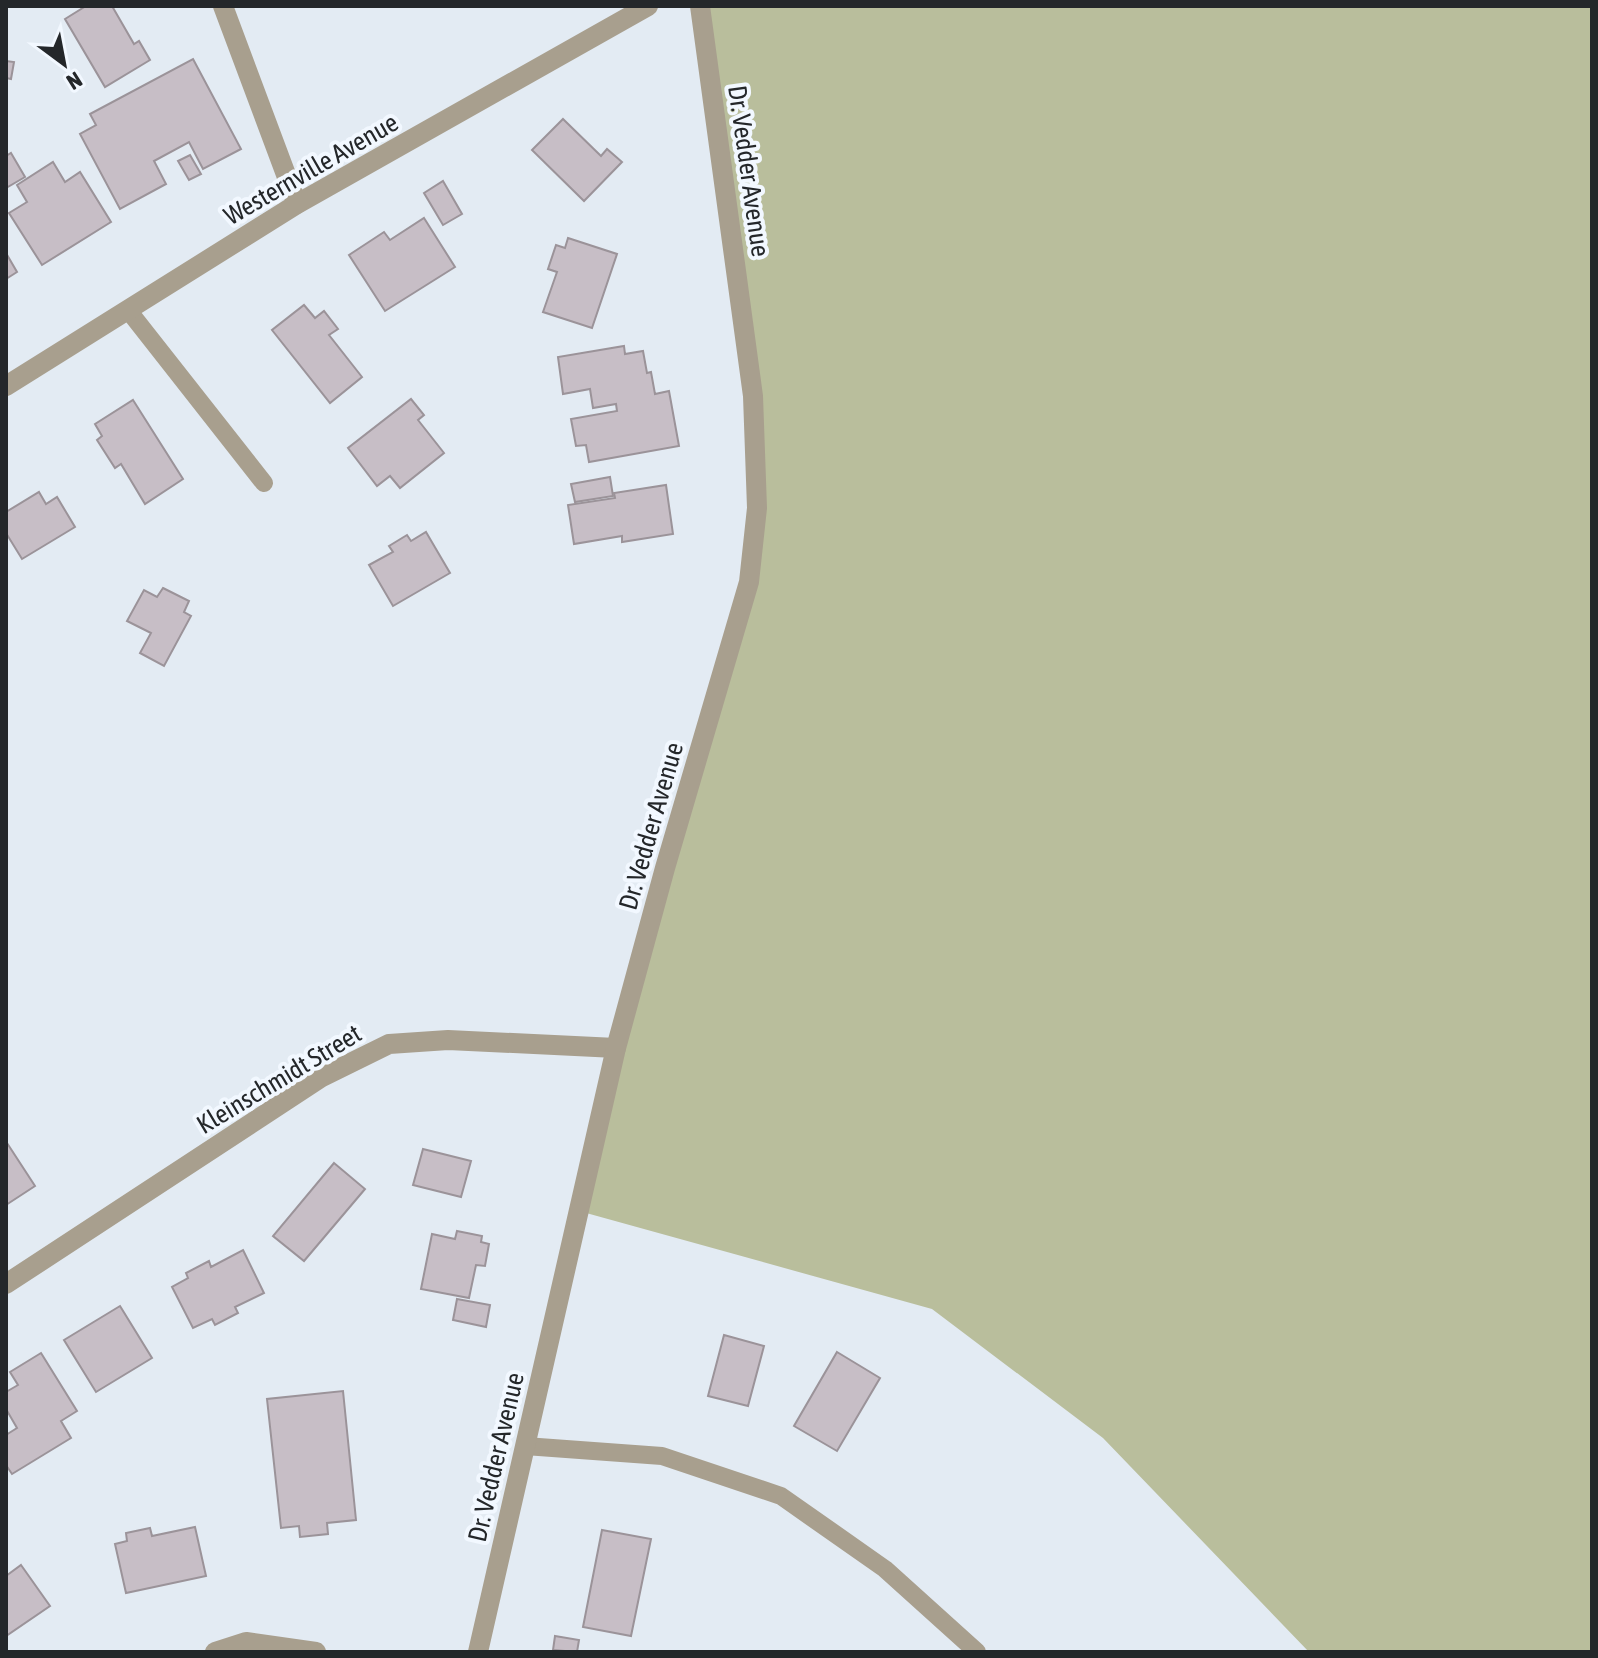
<svg xmlns="http://www.w3.org/2000/svg" width="1598" height="1658" font-family="'Asap Condensed',sans-serif">
	<style>
		.green { fill: #b9be9c }
		.building { fill: #c7bec6; stroke: #9b9399; stroke-width: 2 }
		.lines { fill: none; stroke-linecap: round; stroke-linejoin: round }
		.service { stroke: #a89f8e; stroke-width: 18 }
		.minor { stroke: #a89f8e; stroke-width: 20 }
		.labels { text-anchor: middle; stroke-width: 8; stroke-linejoin: round; paint-order: stroke }
		.street-label { font-size: 26px; fill: #24272a; stroke: #f2f8ff }
	</style>
	<rect width="100%" height="100%" fill="#e3ebf3"/>
	<path class="green" d="M 700,6 L 1592,6 L 1592,1652 L 1309,1652 L 1103,1438 L 932,1309 L 579,1211 L 726,665 L 757,509 Z"/>
	<g class="building">
		<path d="M 86,6 L 112,6 L 134,44 L 139,41 L 150,60 L 105,87 L 65,19 Z"/>
		<path d="M 193,59 L 241,149 L 203,169 L 189,142 L 154,161 L 166,184 L 120,209 L 80,134 L 96,125 L 90,114 Z"/>
		<path d="M 6,61 L 14,62 L 11,79 L 6,78 Z"/>
		<path d="M 563,119 L 601,156 L 607,149 L 622,162 L 584,201 L 532,150 Z"/>
		<path d="M 11,153 L 25,177 L 6,188 L 6,156 Z"/>
		<path d="M 190,155 L 201,174 L 189,180 L 178,161 Z"/>
		<path d="M 53,162 L 65,182 L 80,172 L 111,222 L 42,265 L 9,213 L 27,202 L 17,185 Z"/>
		<path d="M 443,181 L 462,214 L 443,225 L 424,193 Z"/>
		<path d="M 424,218 L 455,267 L 385,311 L 349,255 L 384,232 L 390,240 Z"/>
		<path d="M 568,238 L 617,254 L 592,328 L 543,312 L 557,272 L 548,269 L 556,245 L 565,248 Z"/>
		<path d="M 6,253 L 17,272 L 6,279 Z"/>
		<path d="M 304,305 L 315,318 L 324,311 L 338,329 L 329,335 L 362,377 L 330,403 L 272,330 Z"/>
		<path d="M 624,346 L 625,354 L 643,351 L 647,373 L 651,372 L 655,394 L 669,391 L 679,446 L 589,462 L 586,445 L 576,446 L 571,419 L 617,411 L 616,404 L 593,408 L 590,389 L 563,394 L 558,357 Z"/>
		<path d="M 411,399 L 424,415 L 418,420 L 444,453 L 400,488 L 390,476 L 377,486 L 348,448 Z"/>
		<path d="M 133,400 L 183,479 L 145,504 L 121,464 L 115,468 L 97,440 L 102,436 L 95,424 Z"/>
		<path d="M 610,477 L 613,496 L 575,502 L 571,484 Z"/>
		<path d="M 666,485 L 673,534 L 622,542 L 622,536 L 574,544 L 568,505 L 615,498 L 614,493 Z"/>
		<path d="M 39,492 L 46,504 L 57,497 L 75,527 L 22,559 L 6,533 L 6,512 Z"/>
		<path d="M 426,532 L 450,573 L 393,606 L 369,565 L 393,552 L 389,546 L 407,535 L 411,541 Z"/>
		<path d="M 163,588 L 189,601 L 184,612 L 191,616 L 164,666 L 140,653 L 151,633 L 127,621 L 144,590 L 157,597 Z"/>
		<path d="M 7,1143 L 35,1186 L 6,1205 L 6,1144 Z"/>
		<path d="M 423,1149 L 471,1161 L 461,1197 L 413,1185 Z"/>
		<path d="M 334,1163 L 365,1189 L 304,1261 L 273,1236 Z"/>
		<path d="M 457,1231 L 482,1236 L 481,1242 L 489,1244 L 485,1266 L 476,1265 L 469,1298 L 421,1289 L 432,1234 L 455,1239 Z"/>
		<path d="M 243,1250 L 264,1293 L 235,1307 L 238,1313 L 215,1325 L 212,1319 L 193,1328 L 172,1287 L 188,1278 L 186,1273 L 209,1261 L 211,1267 Z"/>
		<path d="M 457,1299 L 490,1305 L 486,1327 L 453,1320 Z"/>
		<path d="M 120,1306 L 152,1358 L 96,1392 L 64,1340 Z"/>
		<path d="M 724,1335 L 764,1346 L 748,1406 L 708,1396 Z"/>
		<path d="M 837,1352 L 880,1378 L 837,1451 L 794,1426 Z"/>
		<path d="M 41,1353 L 77,1411 L 61,1421 L 71,1438 L 12,1474 L 6,1465 L 6,1435 L 17,1428 L 6,1409 L 6,1392 L 18,1385 L 10,1372 Z"/>
		<path d="M 343,1391 L 356,1520 L 327,1523 L 328,1534 L 300,1537 L 299,1526 L 281,1528 L 267,1399 Z"/>
		<path d="M 195,1527 L 206,1576 L 126,1593 L 115,1544 L 127,1541 L 126,1533 L 150,1528 L 152,1536 Z"/>
		<path d="M 602,1530 L 651,1539 L 631,1636 L 583,1627 Z"/>
		<path d="M 21,1565 L 50,1606 L 6,1636 L 6,1576 Z"/>
		<path d="M 555,1636 L 579,1640 L 577,1652 L 553,1650 Z"/>
	</g>
	<g class="lines">
		<g class="service">
			<path d="M 128,310 L 264,483"/>
			<path d="M 525,1446 L 662,1456 L 781,1496 L 885,1569 L 977,1652"/>
		</g>
		<g class="minor">
			<path d="M 223,6 L 297,204"/>
			<path d="M 6,386 L 297,204 L 648,6"/>
			<path d="M 6,1284 L 322,1077 L 389,1044 L 448,1040 L 616,1048"/>
			<path d="M 215,1652 L 246,1642 L 316,1652"/>
			<path d="M 478,1652 L 616,1048 L 665,868 L 749,582 L 757,508 L 753,396 L 700,6"/>
		</g>
	</g>
	<g class="labels">
		<g class="street-label">
			<text transform="translate(311 169) rotate(-30)" y="9">Westernville Avenue</text>
			<text transform="translate(749 171) rotate(82)" y="9">Dr. Vedder Avenue</text>
			<text transform="translate(651 826) rotate(-74)" y="9">Dr. Vedder Avenue</text>
			<text transform="translate(279 1079) rotate(-31)" y="9">Kleinschmidt Street</text>
			<text transform="translate(496 1457) rotate(-77)" y="9">Dr. Vedder Avenue</text>
		</g>
	</g>
	<rect width="1598" height="1658" fill="none" stroke="#24272a" stroke-width="16"/>
	<g transform="translate(64 64) rotate(148)" stroke="#f2f8ff" stroke-width="6" paint-order="stroke">
	<path d="M0-6L14 30L0 20L-14 30Z" fill="#24272a"/>
	<text y="-12" font-size="22" font-weight="bold" text-anchor="middle" fill="#24272a">N</text>
	</g>
</svg>
